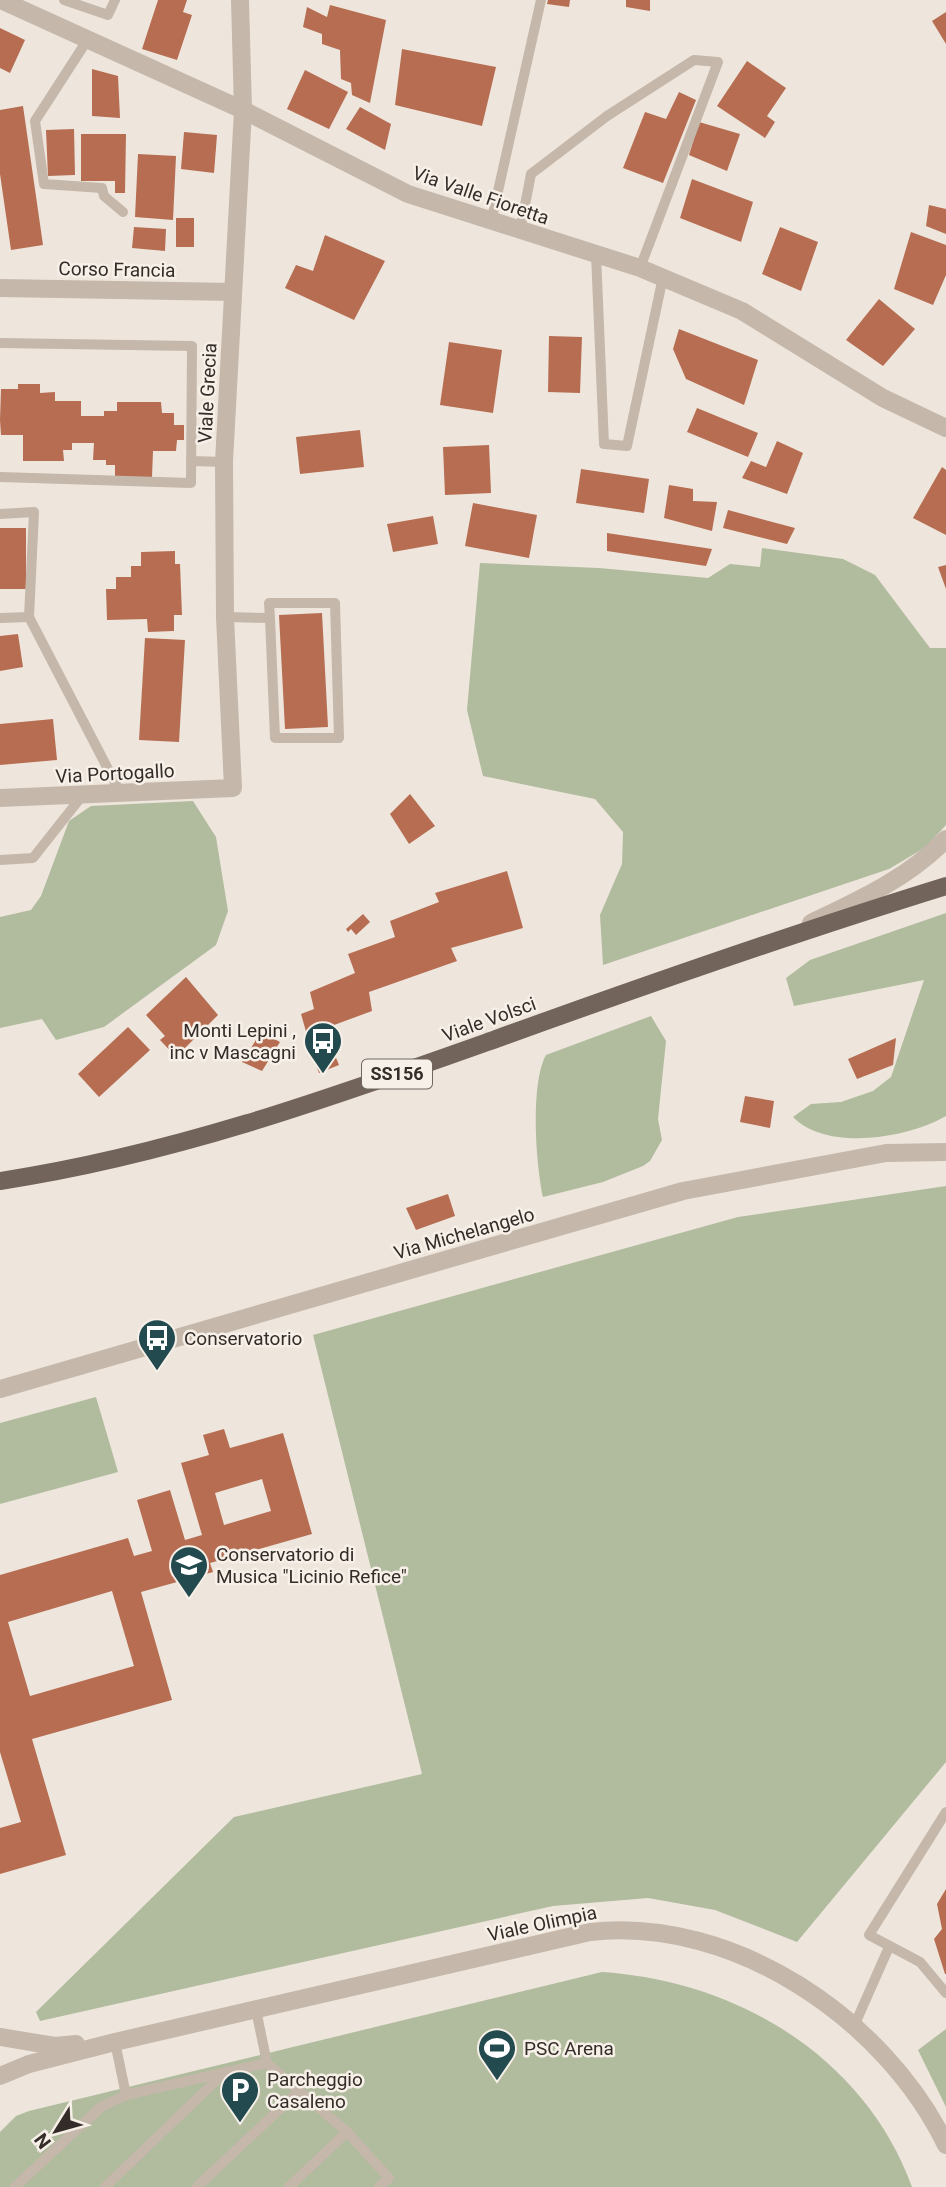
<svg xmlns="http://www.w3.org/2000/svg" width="946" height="2187" font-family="Roboto,sans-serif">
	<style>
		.green { fill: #b1bb9e }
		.building { fill: #b66d52; fill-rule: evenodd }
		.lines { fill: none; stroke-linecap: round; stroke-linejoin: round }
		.lane { stroke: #c5b7aa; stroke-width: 10 }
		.street { stroke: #c5b7aa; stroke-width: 18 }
		.primary { stroke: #73645b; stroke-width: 18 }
		.labels { text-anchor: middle; stroke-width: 5; stroke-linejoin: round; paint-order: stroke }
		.shield { fill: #f7f0e8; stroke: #6e6762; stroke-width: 2 }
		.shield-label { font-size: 18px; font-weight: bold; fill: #332c28 }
		.street-label { font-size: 19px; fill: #332c28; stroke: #f7f0e8 }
		.poi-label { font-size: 19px; fill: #332c28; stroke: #f7f0e8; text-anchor: start }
	</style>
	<rect width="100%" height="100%" fill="#eee6dc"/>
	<g class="green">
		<path d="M 762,548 L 843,559 L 875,575 L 930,648 L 946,648 L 946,825 L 926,847 L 889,869 L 603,965 L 600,915 L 622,864 L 623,832 L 595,799 L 483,776 L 467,710 L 480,563 L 599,568 L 708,578 L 730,564 L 760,567 Z"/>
		<path d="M 193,801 L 216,837 L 228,911 L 216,945 L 104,1027 L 56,1040 L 42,1019 L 0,1028 L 0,917 L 31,910 L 41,896 L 69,821 L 91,806 Z"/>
		<path d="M 946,913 L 946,1116 C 908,1138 827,1152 793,1117 L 811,1104 L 841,1102 L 873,1091 L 891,1077 L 924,980 L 794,1006 L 786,978 L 810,960 Z"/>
		<path d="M 651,1016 L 666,1041 L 658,1119 L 662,1140 L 650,1161 L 643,1166 L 603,1182 L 543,1197 C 536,1164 530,1084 546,1055 Z"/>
		<path d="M 946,1186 L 946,1762 L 797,1942 L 715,1910 L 648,1898 L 553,1906 L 40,2021 L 36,2012 L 234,1817 L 422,1774 L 313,1335 L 738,1217 Z"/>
		<path d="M 96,1397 L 118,1472 L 0,1504 L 0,1423 Z"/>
		<path d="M 602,1972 C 737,1981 864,2056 912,2187 L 0,2187 L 0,2132 L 16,2116 L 29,2111 Z"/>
		<path d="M 946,2029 L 946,2107 L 918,2050 Z"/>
	</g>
	<g class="building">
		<path d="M 158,0 L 187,0 L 183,12 L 192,15 L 177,60 L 142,49 Z"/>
		<path d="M 548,0 L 570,0 L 569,7 L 547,4 Z"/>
		<path d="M 626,0 L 650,0 L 650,11 L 626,7 Z"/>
		<path d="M 330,5 L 386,20 L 370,103 L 352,95 L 351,83 L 341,79 L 340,50 L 322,44 L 322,34 L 303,27 L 307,7 L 327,17 Z"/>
		<path d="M 946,12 L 946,44 L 932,21 Z"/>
		<path d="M 0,28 L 25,40 L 10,73 L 0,68 Z"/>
		<path d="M 402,49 L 496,67 L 482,126 L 395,105 Z"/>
		<path d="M 747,61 L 786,88 L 767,116 L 775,122 L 765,138 L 717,106 Z"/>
		<path d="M 92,69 L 118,76 L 120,118 L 92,116 Z"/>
		<path d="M 305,70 L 348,92 L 329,129 L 287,109 Z"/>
		<path d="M 679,92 L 696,100 L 663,183 L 623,168 L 645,112 L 666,119 Z"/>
		<path d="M 23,106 L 43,245 L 11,250 L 0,174 L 0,110 Z"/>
		<path d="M 360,107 L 391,124 L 385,150 L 346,129 Z"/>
		<path d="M 699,122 L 740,134 L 727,171 L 689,155 Z"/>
		<path d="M 74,129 L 75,175 L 48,176 L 46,130 Z"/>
		<path d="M 184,132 L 217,135 L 214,173 L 181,169 Z"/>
		<path d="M 81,134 L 126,134 L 125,193 L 115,193 L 115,181 L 81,181 Z"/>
		<path d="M 138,154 L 176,156 L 173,220 L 135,217 Z"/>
		<path d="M 692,179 L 753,202 L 741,242 L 680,218 Z"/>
		<path d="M 929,205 L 946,209 L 946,234 L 926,226 Z"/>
		<rect x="176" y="218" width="18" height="29"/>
		<path d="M 134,227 L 166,229 L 165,251 L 132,248 Z"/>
		<path d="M 780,227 L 818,242 L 801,291 L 762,274 Z"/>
		<path d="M 911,232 L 946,245 L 946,275 L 933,305 L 894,289 Z"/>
		<path d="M 325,235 L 385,261 L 354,320 L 285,288 L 296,265 L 313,271 Z"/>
		<path d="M 879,299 L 915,329 L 883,366 L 846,340 Z"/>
		<path d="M 679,329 L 758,360 L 744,405 L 686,379 L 673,349 Z"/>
		<path d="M 549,336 L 582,337 L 580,393 L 548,392 Z"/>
		<path d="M 449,342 L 502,350 L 493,413 L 440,405 Z"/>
		<path d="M 18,384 L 40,384 L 40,393 L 55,392 L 55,401 L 81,401 L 81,416 L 104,416 L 104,411 L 117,411 L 117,402 L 161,402 L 162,413 L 174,413 L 174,425 L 184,425 L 184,440 L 177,440 L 176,451 L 153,451 L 152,477 L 115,477 L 115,465 L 106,465 L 106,460 L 93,460 L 94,443 L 72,443 L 72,450 L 63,450 L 64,461 L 23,461 L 23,435 L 1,435 L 0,420 L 1,389 L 18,389 Z"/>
		<path d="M 697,408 L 758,433 L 748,457 L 687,432 Z"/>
		<path d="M 360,430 L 364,467 L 300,474 L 296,437 Z"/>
		<path d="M 777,441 L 803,453 L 787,494 L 742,478 L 751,461 L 766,467 Z"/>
		<path d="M 489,445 L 491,493 L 445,495 L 443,447 Z"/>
		<path d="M 942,467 L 946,470 L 946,535 L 913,518 Z"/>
		<path d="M 581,469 L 649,479 L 644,513 L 576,503 Z"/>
		<path d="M 669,485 L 693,489 L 693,501 L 717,502 L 712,531 L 664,518 Z"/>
		<path d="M 473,503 L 537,515 L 529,558 L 465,546 Z"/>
		<path d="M 728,510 L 795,528 L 787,544 L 723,528 Z"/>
		<path d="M 433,516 L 438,544 L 393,552 L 387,524 Z"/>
		<rect x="0" y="528" width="26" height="61"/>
		<path d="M 607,533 L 712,549 L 706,566 L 607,551 Z"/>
		<path d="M 175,551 L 175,564 L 180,564 L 182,615 L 174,615 L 174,631 L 148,632 L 147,619 L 107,620 L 106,589 L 116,589 L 116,577 L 131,577 L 131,566 L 141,566 L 141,552 Z"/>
		<path d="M 946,565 L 946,589 L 938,567 Z"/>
		<path d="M 322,613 L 328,727 L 285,729 L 279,615 Z"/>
		<path d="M 18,634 L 23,667 L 0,671 L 0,636 Z"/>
		<path d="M 145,638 L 185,640 L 179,742 L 139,740 Z"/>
		<path d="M 53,719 L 57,760 L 0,765 L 0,724 Z"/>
		<path d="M 410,794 L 435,826 L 409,844 L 390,814 Z"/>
		<path d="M 507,871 L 523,928 L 451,948 L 457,961 L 369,992 L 372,1011 L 307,1035 L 301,1014 L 314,1009 L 310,992 L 355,973 L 348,954 L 395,937 L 390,921 L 439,902 L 435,893 Z"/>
		<path d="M 363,914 L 370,922 L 356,935 L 351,929 L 348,932 L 346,929 Z"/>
		<path d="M 186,977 L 218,1015 L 176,1057 L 160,1040 L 165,1036 L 146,1015 Z"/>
		<path d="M 128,1027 L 150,1050 L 99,1097 L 78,1074 Z"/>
		<path d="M 261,1032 L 280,1042 L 262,1071 L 242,1062 Z"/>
		<path d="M 896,1038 L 893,1065 L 857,1079 L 848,1059 Z"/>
		<path d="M 332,1048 L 339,1065 L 319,1073 L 312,1055 Z"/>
		<path d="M 745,1096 L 774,1101 L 770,1128 L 740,1122 Z"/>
		<path d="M 448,1194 L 455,1216 L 416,1230 L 406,1208 Z"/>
		<path d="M 224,1429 L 230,1448 L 283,1433 L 312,1534 L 210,1563 L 213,1572 L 141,1592 L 172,1700 L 32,1739 L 66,1855 L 0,1874 L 0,1828 L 21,1822 L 0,1752 L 0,1575 L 128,1538 L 134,1556 L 152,1551 L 137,1500 L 170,1490 L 185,1540 L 202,1535 L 181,1463 L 209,1455 L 203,1435 ZM 262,1479 L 271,1511 L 224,1525 L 215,1493 ZM 112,1591 L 134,1666 L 30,1696 L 8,1622 Z"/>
		<path d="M 946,1889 L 946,1974 L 945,1974 L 934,1939 L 942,1929 L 937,1904 Z"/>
	</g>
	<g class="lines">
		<g class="lane">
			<path d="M 64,0 L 108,15 L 115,0"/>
			<path d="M 88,39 L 35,121 L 44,184 L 102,188 L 104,196 L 123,212"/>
			<path d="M 491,222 L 541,0"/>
			<path d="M 520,231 L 531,174 L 607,116 L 694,60 L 718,62 L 640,268"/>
			<path d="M 596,254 L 604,444 L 627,446 L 663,277"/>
			<path d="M 0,343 L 192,346 L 191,483 L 0,477"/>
			<path d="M 191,461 L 224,462"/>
			<path d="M 0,514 L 34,512 L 29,617 L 121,794"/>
			<path d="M 225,617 L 270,618 L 269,603 L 335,603 L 339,738 L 275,738 L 270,618"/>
			<path d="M 0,618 L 29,617"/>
			<path d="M 0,860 L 33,858 L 82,796"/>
			<path d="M 946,1812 L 869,1935 L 920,1962 L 946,1993"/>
			<path d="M 256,2010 L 267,2063 L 347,2132 L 389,2178 L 379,2187"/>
			<path d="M 855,2024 L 889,1947"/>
			<path d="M 115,2042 L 126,2095"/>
			<path d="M 15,2187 L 101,2107 L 126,2095 L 267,2063"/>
			<path d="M 105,2187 L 225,2072"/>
			<path d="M 197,2187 L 299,2091"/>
			<path d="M 289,2187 L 347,2132"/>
		</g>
		<g class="street">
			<path d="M 1,0 L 243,110 L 408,194 L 640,268 L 742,311 L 883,398 L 946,428"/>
			<path d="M 0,288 L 233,292"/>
			<path d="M 0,798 L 233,788 L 225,617 L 224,462 L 243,110 L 240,0"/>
			<path d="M 811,923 C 859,900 908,878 946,839"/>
			<path d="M 0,1389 L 683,1191 L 886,1153 L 946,1152"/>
			<path d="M 0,2037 L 55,2046 L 76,2044"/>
			<path d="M 0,2076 L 29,2064 L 115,2042 L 590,1932 C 734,1916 885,2019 946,2145"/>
		</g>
		<path class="primary" d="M 0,1181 C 172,1155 333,1097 496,1039 C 645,985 794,933 946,886"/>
	</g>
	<defs>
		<symbol id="bus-pin" viewBox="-11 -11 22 30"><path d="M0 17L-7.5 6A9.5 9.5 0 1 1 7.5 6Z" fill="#234b4f" stroke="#f7f0e8"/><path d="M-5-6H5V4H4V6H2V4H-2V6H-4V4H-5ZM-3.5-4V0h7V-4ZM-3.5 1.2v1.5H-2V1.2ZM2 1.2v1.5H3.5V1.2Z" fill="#fff"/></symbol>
		<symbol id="university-pin" viewBox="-11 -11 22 30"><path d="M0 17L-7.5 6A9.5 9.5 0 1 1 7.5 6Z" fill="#234b4f" stroke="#f7f0e8"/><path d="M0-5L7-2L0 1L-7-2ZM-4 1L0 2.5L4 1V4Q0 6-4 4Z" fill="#fff"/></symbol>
		<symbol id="stadium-pin" viewBox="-11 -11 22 30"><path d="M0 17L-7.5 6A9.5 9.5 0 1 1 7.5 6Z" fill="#234b4f" stroke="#f7f0e8"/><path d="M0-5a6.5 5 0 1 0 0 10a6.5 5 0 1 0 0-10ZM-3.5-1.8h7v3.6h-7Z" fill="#fff"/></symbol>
		<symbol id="parking-pin" viewBox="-11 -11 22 30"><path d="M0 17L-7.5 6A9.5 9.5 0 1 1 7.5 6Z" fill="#234b4f" stroke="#f7f0e8"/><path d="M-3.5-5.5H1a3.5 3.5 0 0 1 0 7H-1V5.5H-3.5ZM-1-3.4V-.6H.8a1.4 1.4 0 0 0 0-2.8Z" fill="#fff"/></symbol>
	</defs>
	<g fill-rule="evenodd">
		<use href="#bus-pin" x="301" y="1019" width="44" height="60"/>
		<use href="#bus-pin" x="135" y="1316" width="44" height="60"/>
		<use href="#university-pin" x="167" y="1543" width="44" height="60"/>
		<use href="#stadium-pin" x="475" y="2026" width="44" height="60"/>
		<use href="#parking-pin" x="218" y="2068" width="44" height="60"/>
	</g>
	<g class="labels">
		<rect class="shield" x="362" y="1059.5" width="70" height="29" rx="5"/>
		<g class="shield-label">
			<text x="397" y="1080">SS156</text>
		</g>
		<g class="street-label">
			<text transform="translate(481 195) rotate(19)" y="7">Via Valle Fioretta</text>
			<text transform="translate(117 269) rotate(1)" y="7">Corso Francia</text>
			<text transform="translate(207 393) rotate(-87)" y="7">Viale Grecia</text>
			<text transform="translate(115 773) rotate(-3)" y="7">Via Portogallo</text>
			<text transform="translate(489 1019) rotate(-20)" y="7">Viale Volsci</text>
			<text transform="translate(464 1233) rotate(-16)" y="7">Via Michelangelo</text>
			<text transform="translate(542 1923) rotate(-12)" y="7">Viale Olimpia</text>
		</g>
		<g class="poi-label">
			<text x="296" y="1037" text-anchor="end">Monti Lepini ,<tspan x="296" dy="22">inc v Mascagni</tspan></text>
			<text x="184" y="1345">Conservatorio</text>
			<text x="216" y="1561">Conservatorio di<tspan x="216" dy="22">Musica "Licinio Refice"</tspan></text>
			<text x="524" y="2055">PSC Arena</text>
			<text x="267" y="2086">Parcheggio<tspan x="267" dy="22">Casaleno</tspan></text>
		</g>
	</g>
	<g transform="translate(56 2131) rotate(233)" stroke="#f7f0e8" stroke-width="5" paint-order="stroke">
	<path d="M0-5L12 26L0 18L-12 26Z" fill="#332c28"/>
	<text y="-10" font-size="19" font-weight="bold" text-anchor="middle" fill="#332c28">N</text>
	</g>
</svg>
